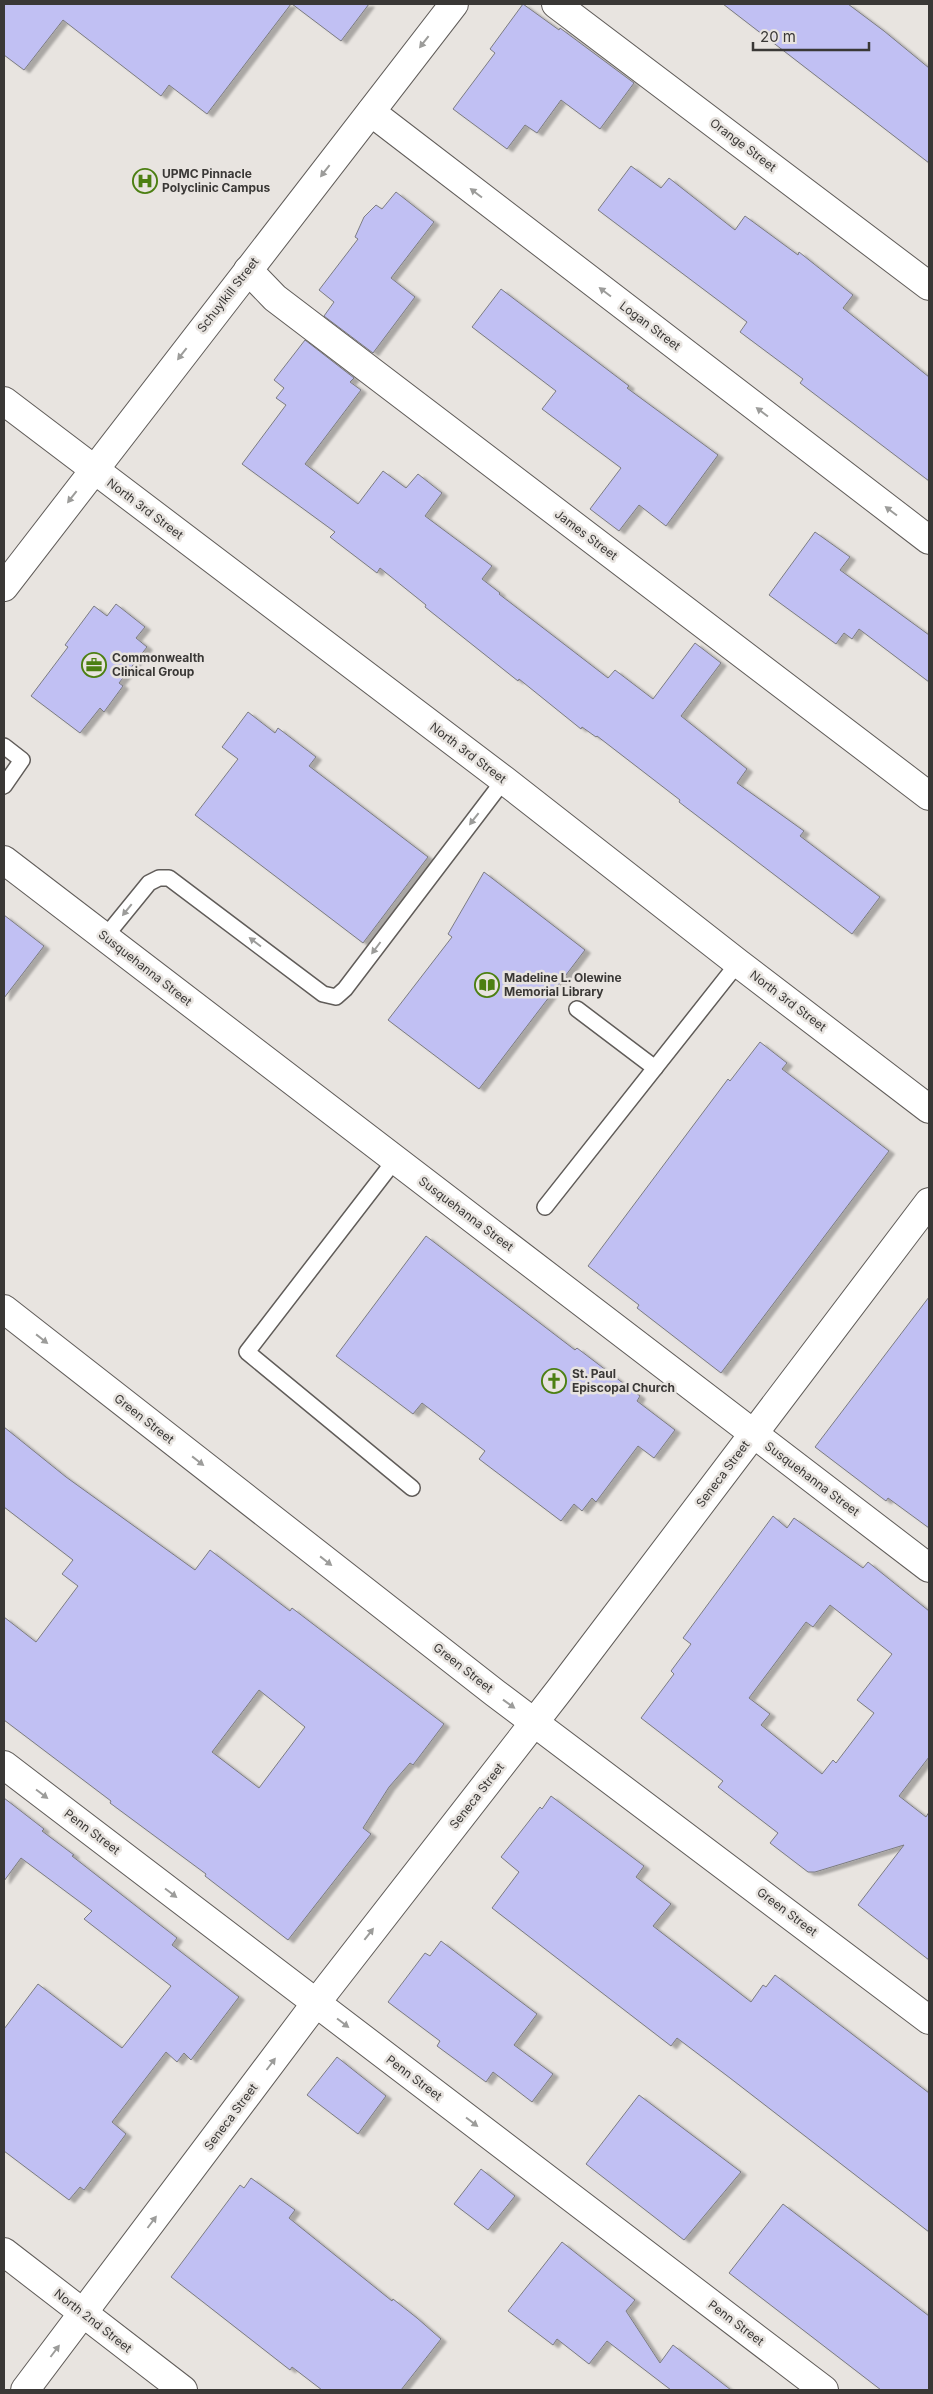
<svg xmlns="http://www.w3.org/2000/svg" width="933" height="2394" font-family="Inter,sans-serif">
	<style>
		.building { fill: #c1c0f3; stroke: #7c7c81; fill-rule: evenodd; filter: url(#shadow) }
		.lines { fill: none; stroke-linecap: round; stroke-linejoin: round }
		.lane-casing { stroke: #605c59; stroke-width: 18 }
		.street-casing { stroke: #605c59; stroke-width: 30 }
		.primary-casing { stroke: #605c59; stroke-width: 30 }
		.lane { stroke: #fff; stroke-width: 15 }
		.street { stroke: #fff; stroke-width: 28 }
		.primary { stroke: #fff; stroke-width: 28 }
		.oneway { fill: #9c9c9a }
		.labels { text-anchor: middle; stroke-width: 5; stroke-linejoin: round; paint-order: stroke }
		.street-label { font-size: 12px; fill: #3a3836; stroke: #e8e4e0 }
		.poi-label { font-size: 12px; font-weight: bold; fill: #3a3836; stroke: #e8e4e0; text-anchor: start }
	</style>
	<defs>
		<filter id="shadow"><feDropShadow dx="5.5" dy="3" stdDeviation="1" flood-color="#0004"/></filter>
	</defs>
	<rect width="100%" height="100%" fill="#e8e4e0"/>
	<g class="building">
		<path d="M 4,4 L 291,4 L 207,114 L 169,85 L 161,96 L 63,20 L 24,70 L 4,55 Z"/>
		<path d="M 292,4 L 369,4 L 341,41 Z"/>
		<path d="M 523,4 L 559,30 L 560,28 L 634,83 L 600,129 L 561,100 L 537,133 L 525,125 L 507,149 L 453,109 L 495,53 L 490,49 Z"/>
		<path d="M 723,4 L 848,4 L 884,31 L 929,68 L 929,163 Z"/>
		<path d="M 631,166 L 661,188 L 669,178 L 735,230 L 745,216 L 798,255 L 799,252 L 853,295 L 843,308 L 929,377 L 929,481 L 800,383 L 803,379 L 740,332 L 747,322 L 598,210 Z"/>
		<path d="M 396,192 L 434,222 L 391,278 L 415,297 L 373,353 L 324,316 L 334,302 L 319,290 L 358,239 L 355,237 L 364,217 L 376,205 L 382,209 Z"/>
		<path d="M 501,289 L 629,386 L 627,388 L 718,455 L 666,526 L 639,505 L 619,531 L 590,509 L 621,468 L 542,409 L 556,391 L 472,327 Z"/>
		<path d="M 305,340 L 354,378 L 350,382 L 361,390 L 305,464 L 358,504 L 383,471 L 406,488 L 418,474 L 442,493 L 425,516 L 492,566 L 482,579 L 500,593 L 499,594 L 608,678 L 615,670 L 653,699 L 695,643 L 721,663 L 681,716 L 747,769 L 737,783 L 804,831 L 800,836 L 880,897 L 852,934 L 679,802 L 680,800 L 597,736 L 596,737 L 582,727 L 581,729 L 519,679 L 518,681 L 425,607 L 426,605 L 380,568 L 377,573 L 330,537 L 335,532 L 242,464 L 286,405 L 276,398 L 284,388 L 274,380 Z"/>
		<path d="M 815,532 L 850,557 L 840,570 L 929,635 L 929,682 L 859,629 L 852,639 L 844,633 L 836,644 L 769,595 Z"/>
		<path d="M 116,604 L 145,627 L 136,638 L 147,647 L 119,683 L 123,686 L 104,712 L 100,708 L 80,733 L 31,696 L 68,647 L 65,645 L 94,606 L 107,616 Z"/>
		<path d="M 248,712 L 275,733 L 278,728 L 316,757 L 309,766 L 428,857 L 363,943 L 195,815 L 238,759 L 222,747 Z"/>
		<path d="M 484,872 L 585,950 L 479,1089 L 388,1020 L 452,937 L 448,934 Z"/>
		<path d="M 4,915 L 44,946 L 4,998 Z"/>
		<path d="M 760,1042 L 787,1063 L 782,1069 L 889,1151 L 721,1373 L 637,1308 L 639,1305 L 588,1266 L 728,1079 L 730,1081 Z"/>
		<path d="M 426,1236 L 575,1350 L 577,1348 L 640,1396 L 637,1401 L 675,1430 L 654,1458 L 638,1446 L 596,1502 L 592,1498 L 582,1511 L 574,1504 L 561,1521 L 479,1459 L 485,1451 L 422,1403 L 413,1414 L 336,1356 Z"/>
		<path d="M 929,1297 L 929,1528 L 888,1498 L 886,1501 L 815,1447 Z"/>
		<path d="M 4,1427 L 66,1477 L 195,1570 L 210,1550 L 290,1611 L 292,1608 L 444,1724 L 413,1765 L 410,1763 L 389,1787 L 363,1828 L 371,1834 L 288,1940 L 205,1876 L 206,1874 L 110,1803 L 111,1801 L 4,1720 L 4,1617 L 36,1642 L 78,1586 L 62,1574 L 73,1560 L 4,1507 ZM 259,1690 L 305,1727 L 259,1788 L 212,1752 Z"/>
		<path d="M 773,1516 L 787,1528 L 794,1518 L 863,1568 L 868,1562 L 929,1611 L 929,1757 L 899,1796 L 926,1817 L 929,1812 L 929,1960 L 858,1905 L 904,1845 L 815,1872 L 808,1872 L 770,1843 L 778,1833 L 718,1787 L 723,1781 L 641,1718 L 674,1674 L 671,1671 L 691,1644 L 683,1638 ZM 830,1605 L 892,1654 L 857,1700 L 874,1713 L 836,1763 L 833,1760 L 822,1774 L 761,1725 L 770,1714 L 749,1698 L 806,1622 L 813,1627 Z"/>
		<path d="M 551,1796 L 644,1866 L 636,1877 L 671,1904 L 653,1926 L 751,2002 L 763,1985 L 766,1987 L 775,1975 L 929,2093 L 929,2232 L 730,2078 L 677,2038 L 671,2046 L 492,1908 L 519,1872 L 501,1857 L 540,1807 L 542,1809 Z"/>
		<path d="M 4,1798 L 44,1829 L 42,1831 L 74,1855 L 72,1856 L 177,1938 L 172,1945 L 239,1997 L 191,2060 L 184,2053 L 177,2062 L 166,2052 L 112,2122 L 126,2134 L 84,2190 L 80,2187 L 69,2200 L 4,2151 L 4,2029 L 38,1984 L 122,2048 L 171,1986 L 84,1919 L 92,1911 L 21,1858 L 4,1881 Z"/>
		<path d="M 441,1941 L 537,2014 L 514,2045 L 553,2074 L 532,2102 L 493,2072 L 486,2082 L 437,2046 L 440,2041 L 388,2002 L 425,1953 L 430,1956 Z"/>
		<path d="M 337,2057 L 386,2096 L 358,2134 L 307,2095 Z"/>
		<path d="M 639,2095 L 741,2172 L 684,2240 L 586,2164 Z"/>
		<path d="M 481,2169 L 515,2196 L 488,2230 L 454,2204 Z"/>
		<path d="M 251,2178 L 295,2210 L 289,2218 L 392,2301 L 393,2299 L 417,2318 L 441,2339 L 401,2390 L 322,2390 L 292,2367 L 290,2370 L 171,2277 L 240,2185 L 244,2188 Z"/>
		<path d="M 783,2204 L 929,2316 L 929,2390 L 881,2390 L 729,2273 Z"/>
		<path d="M 562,2242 L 635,2300 L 626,2311 L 660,2363 L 673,2345 L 731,2390 L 671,2390 L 607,2341 L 589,2364 L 557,2339 L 553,2345 L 508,2311 Z"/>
	</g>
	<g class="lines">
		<defs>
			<g id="lane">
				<path d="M 4,746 L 22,760 L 4,786"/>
				<path d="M 105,937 L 149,883 L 159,878 L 169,878 L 323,994 L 336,997 L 345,989 L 504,780"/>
				<path d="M 577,1009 L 655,1068"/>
				<path d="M 395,1160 L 247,1352 L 412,1488"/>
				<path d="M 545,1207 L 738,963"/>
			</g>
			<g id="street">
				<path d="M 556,4 L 929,286"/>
				<path d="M 371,112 L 929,540"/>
				<path d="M 248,270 L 275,298 L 929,796"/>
				<path d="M 4,401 L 504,780 L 738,963 L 929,1109"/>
				<path d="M 4,587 L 454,4"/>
				<path d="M 4,860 L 929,1568"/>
				<path d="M 4,1309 L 495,1693 L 929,2020"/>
				<path d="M 4,1765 L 824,2390"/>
				<path d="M 25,2390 L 316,2003 L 561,1688 L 929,1202"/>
			</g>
			<path id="primary" d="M 4,2252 L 183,2390"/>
		</defs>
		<use href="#lane" class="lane-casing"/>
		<use href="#street" class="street-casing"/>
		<use href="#primary" class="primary-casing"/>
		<use href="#lane" class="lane"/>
		<use href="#street" class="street"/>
		<use href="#primary" class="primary"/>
	</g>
	<defs><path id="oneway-solid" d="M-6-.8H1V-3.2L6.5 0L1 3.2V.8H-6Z" transform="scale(1.25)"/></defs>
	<g class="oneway">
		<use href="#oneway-solid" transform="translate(424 42) rotate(128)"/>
		<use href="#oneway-solid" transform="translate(325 171) rotate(128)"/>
		<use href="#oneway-solid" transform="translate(476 193) rotate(-143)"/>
		<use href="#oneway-solid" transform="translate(605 292) rotate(-143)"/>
		<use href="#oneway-solid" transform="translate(182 354) rotate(128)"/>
		<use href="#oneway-solid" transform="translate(762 412) rotate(-143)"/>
		<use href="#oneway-solid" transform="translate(72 497) rotate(128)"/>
		<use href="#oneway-solid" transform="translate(891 511) rotate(-143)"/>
		<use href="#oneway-solid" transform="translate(474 819) rotate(128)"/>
		<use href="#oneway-solid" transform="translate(127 910) rotate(129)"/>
		<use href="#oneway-solid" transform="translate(255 942) rotate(-143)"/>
		<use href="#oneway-solid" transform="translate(376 948) rotate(127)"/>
		<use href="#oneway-solid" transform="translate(42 1339) rotate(38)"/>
		<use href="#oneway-solid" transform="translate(198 1461) rotate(38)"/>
		<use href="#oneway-solid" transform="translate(326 1561) rotate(38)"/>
		<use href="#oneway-solid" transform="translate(509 1704) rotate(36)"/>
		<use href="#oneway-solid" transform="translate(42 1794) rotate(37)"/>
		<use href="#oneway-solid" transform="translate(171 1893) rotate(37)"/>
		<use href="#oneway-solid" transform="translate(369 1934) rotate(-52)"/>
		<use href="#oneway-solid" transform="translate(343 2023) rotate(37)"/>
		<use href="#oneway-solid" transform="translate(271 2064) rotate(-53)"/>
		<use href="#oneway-solid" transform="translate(472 2122) rotate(37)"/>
		<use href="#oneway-solid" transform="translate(152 2222) rotate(-53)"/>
		<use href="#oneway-solid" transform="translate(55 2351) rotate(-53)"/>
	</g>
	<defs>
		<symbol id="hospital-ring" viewBox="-11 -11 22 22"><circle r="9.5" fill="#e8e4e0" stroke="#4c7f12" stroke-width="1.5"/><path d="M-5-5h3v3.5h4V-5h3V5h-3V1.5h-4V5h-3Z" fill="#4c7f12"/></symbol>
		<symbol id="office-ring" viewBox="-11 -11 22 22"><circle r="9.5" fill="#e8e4e0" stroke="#4c7f12" stroke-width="1.5"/><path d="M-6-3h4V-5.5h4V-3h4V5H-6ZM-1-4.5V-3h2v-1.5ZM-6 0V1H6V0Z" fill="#4c7f12"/></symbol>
		<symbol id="library-ring" viewBox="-11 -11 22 22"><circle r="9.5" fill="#e8e4e0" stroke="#4c7f12" stroke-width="1.5"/><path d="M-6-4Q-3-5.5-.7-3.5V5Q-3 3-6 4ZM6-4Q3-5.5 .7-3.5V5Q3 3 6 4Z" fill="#4c7f12"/></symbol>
		<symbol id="church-ring" viewBox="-11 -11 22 22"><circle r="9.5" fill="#e8e4e0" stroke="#4c7f12" stroke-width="1.5"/><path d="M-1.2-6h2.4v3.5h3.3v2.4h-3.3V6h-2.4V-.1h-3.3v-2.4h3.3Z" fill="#4c7f12"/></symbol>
	</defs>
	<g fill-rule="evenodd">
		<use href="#hospital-ring" x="131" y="167" width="28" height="28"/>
		<use href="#office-ring" x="80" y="651" width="28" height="28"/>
		<use href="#library-ring" x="473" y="971" width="28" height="28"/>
		<use href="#church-ring" x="540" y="1367" width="28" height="28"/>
	</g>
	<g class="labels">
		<g class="street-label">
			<text transform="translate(743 145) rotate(37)" y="4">Orange Street</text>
			<text transform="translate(228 295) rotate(-52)" y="4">Schuylkill Street</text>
			<text transform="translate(650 326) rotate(37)" y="4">Logan Street</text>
			<text transform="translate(145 509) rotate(37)" y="4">North 3rd Street</text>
			<text transform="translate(586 535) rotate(37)" y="4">James Street</text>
			<text transform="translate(468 753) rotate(37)" y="4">North 3rd Street</text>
			<text transform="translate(145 968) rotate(38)" y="4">Susquehanna Street</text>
			<text transform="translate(788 1001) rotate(37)" y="4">North 3rd Street</text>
			<text transform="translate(466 1214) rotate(37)" y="4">Susquehanna Street</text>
			<text transform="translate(144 1419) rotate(38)" y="4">Green Street</text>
			<text transform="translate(723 1474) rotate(-53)" y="4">Seneca Street</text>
			<text transform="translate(812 1479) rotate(37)" y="4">Susquehanna Street</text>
			<text transform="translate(463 1668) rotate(38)" y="4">Green Street</text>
			<text transform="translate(477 1796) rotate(-52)" y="4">Seneca Street</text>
			<text transform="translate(92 1832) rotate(37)" y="4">Penn Street</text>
			<text transform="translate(787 1912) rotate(37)" y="4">Green Street</text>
			<text transform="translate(414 2078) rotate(37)" y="4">Penn Street</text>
			<text transform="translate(231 2117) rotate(-53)" y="4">Seneca Street</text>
			<text transform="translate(93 2321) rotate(38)" y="4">North 2nd Street</text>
			<text transform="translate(736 2323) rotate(37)" y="4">Penn Street</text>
		</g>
		<g class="poi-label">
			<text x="162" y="178">UPMC Pinnacle<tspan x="162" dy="14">Polyclinic Campus</tspan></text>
			<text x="112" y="662">Commonwealth<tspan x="112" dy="14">Clinical Group</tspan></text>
			<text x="504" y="982">Madeline L. Olewine<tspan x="504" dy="14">Memorial Library</tspan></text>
			<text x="572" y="1378">St. Paul<tspan x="572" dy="14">Episcopal Church</tspan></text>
		</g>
	</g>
	<rect width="933" height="2394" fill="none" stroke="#3a3836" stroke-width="10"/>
	<path d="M753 42v8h116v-8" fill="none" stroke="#3a3836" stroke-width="2.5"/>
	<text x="760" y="42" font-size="15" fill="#3a3836" stroke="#e8e4e0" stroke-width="4" paint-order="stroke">20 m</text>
</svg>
